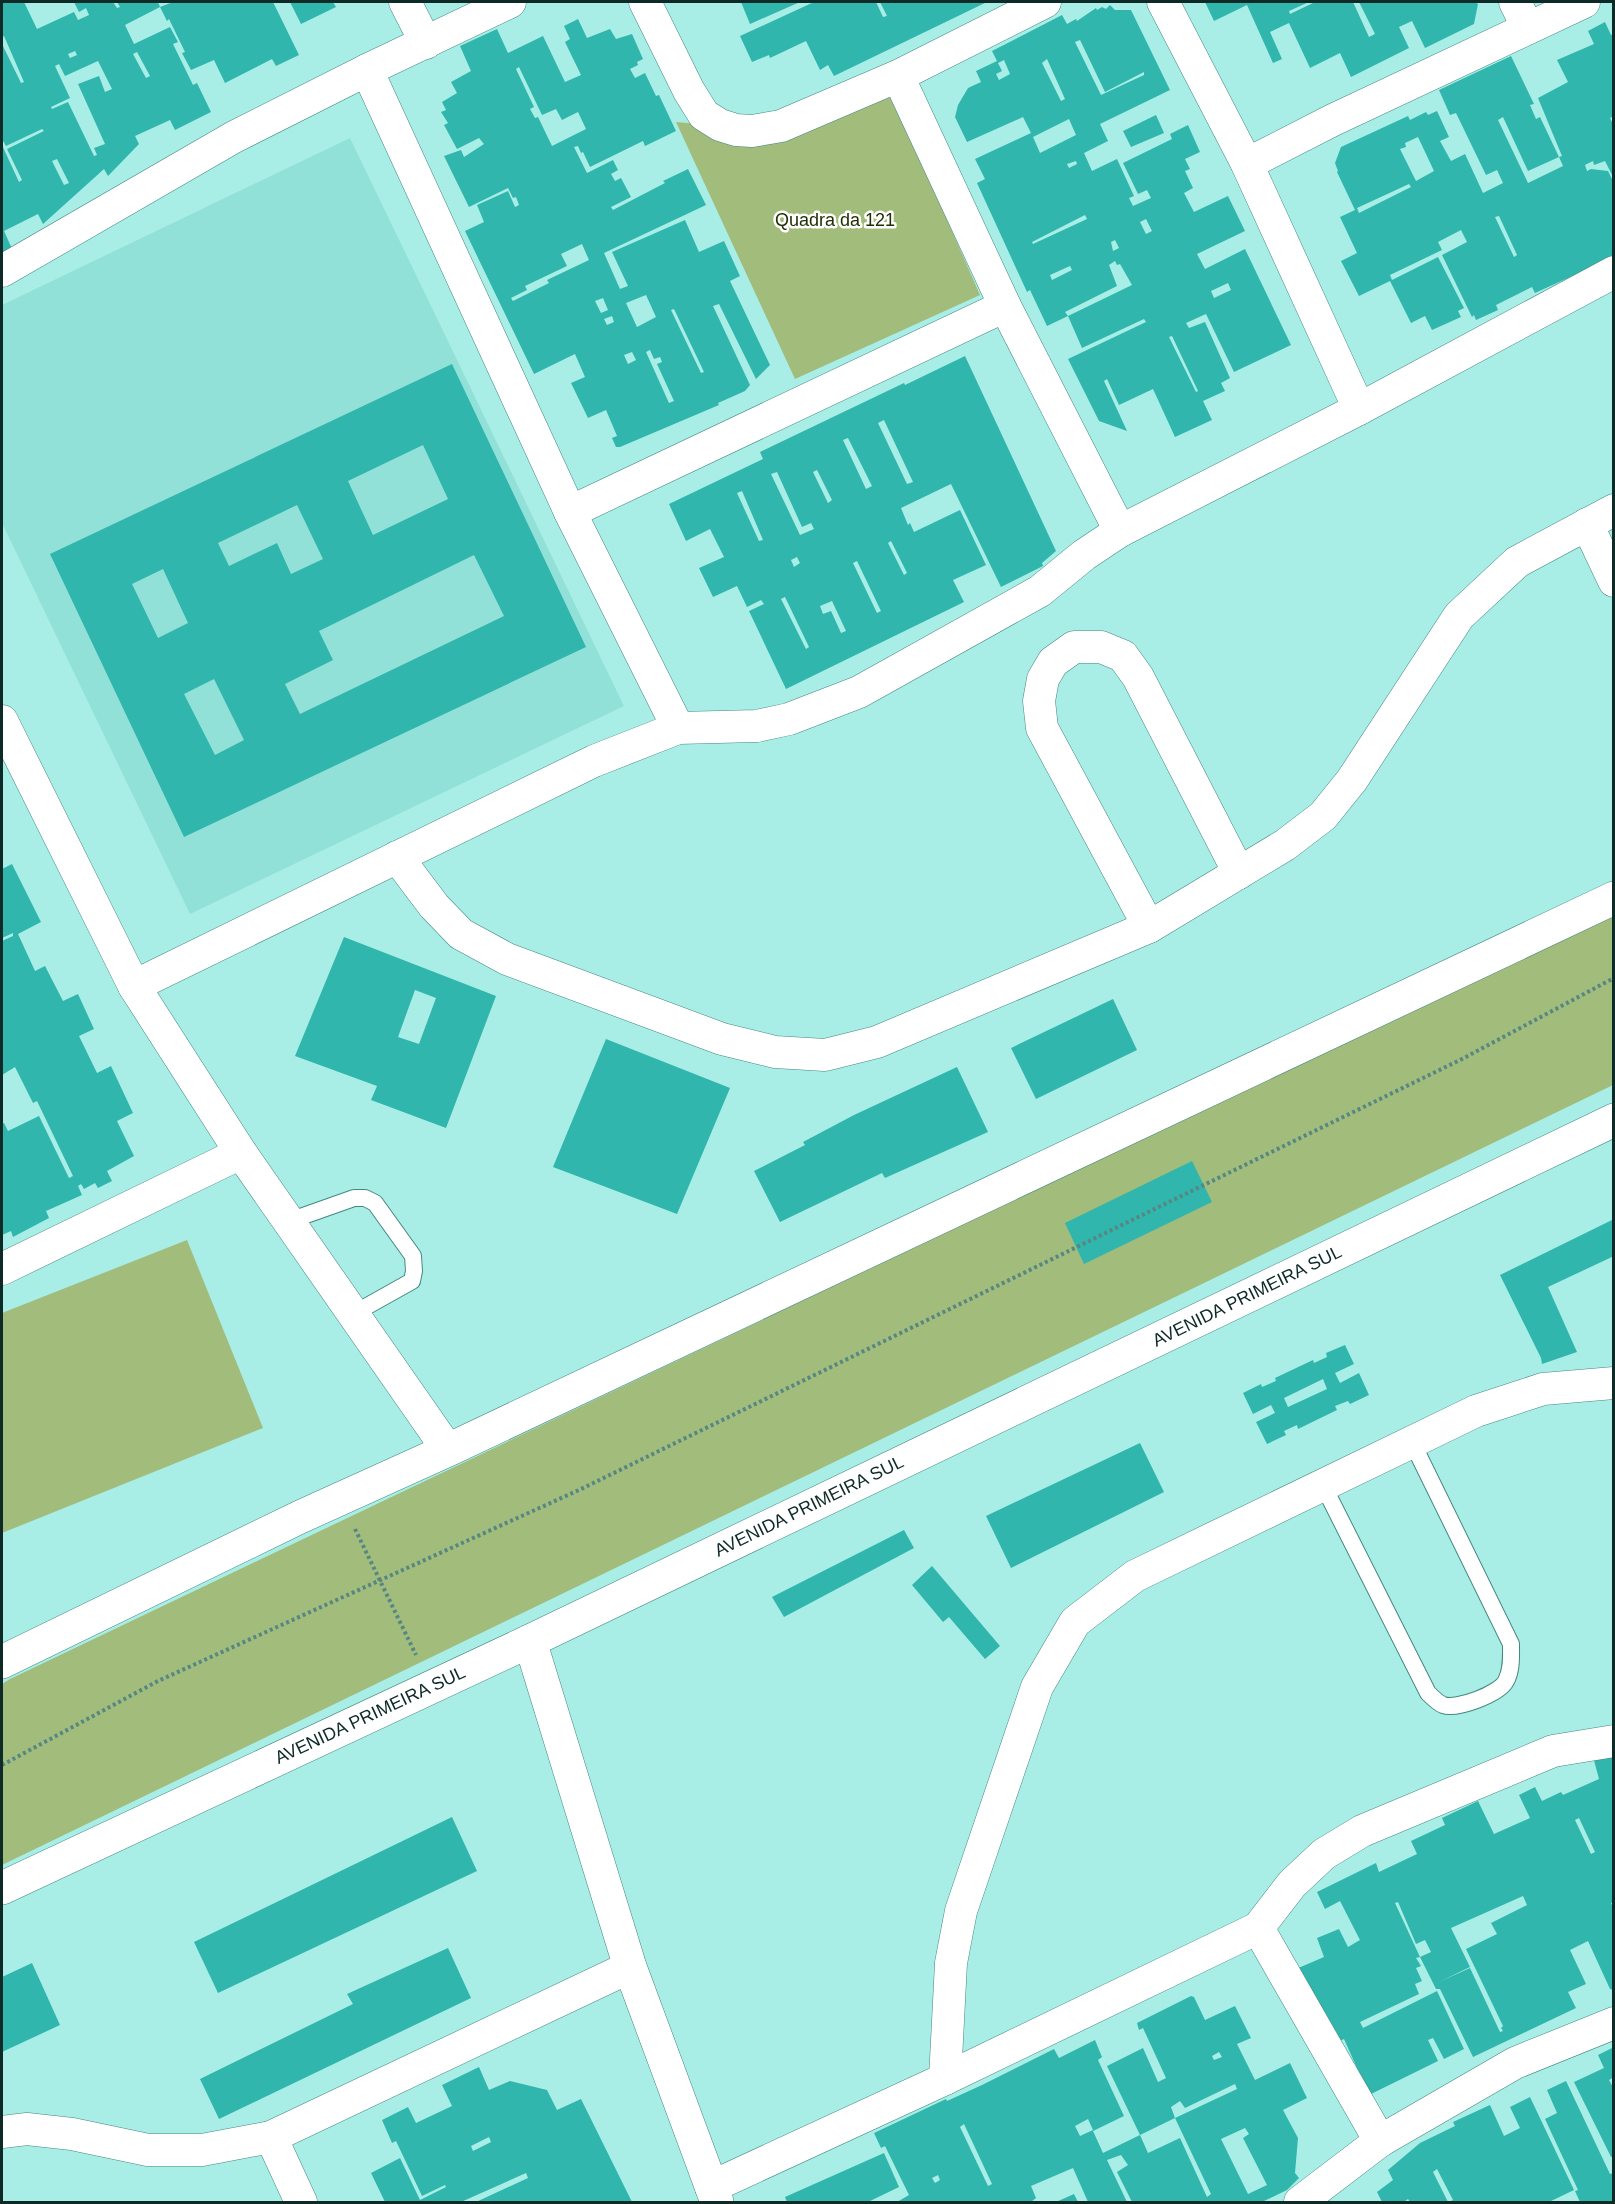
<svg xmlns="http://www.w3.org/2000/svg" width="1615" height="2204" font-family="Arial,sans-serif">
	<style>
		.built { fill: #92e1d8 }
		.green { fill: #a1bc7b }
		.building { fill: #30b6ac; fill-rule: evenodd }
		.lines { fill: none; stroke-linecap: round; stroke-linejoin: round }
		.lane-casing { stroke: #448882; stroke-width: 18 }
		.street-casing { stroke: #448882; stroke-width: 33 }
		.secondary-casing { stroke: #448882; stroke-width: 34 }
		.path { stroke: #578782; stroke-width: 4; stroke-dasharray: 3 3; stroke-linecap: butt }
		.lane { stroke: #fff; stroke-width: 16 }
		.street { stroke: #fff; stroke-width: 32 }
		.secondary { stroke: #fff; stroke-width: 33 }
		.labels { text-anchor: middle; stroke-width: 5; stroke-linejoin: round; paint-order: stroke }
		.park-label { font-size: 18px; fill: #213005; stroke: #fff }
		.street-label { font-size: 18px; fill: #0d2a27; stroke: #fff }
	</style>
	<rect width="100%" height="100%" fill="#a8eee6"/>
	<path class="built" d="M 350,138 L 624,706 L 190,914 L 2,523 L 2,305 Z"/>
	<g class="green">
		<path d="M 882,71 L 980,295 L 795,379 L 676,122 L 755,129 Z"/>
		<path d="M 1613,914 L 1613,1085 L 2,1865 L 2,1684 L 10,1679 Z"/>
		<path d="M 187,1240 L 263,1428 L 2,1533 L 2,1313 Z"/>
	</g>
	<g class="building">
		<path d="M 2,2 L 24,2 L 37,29 L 74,12 L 78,20 L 89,15 L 86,8 L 79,12 L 74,2 L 113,2 L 117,8 L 120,7 L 117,2 L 158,2 L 160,7 L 173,2 L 273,2 L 299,55 L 276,66 L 272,59 L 225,83 L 214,60 L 191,70 L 182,53 L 185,52 L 169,19 L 167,21 L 160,7 L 125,25 L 134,44 L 170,27 L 178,42 L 173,44 L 193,85 L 197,83 L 211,112 L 175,130 L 170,120 L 135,136 L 139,144 L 108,176 L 104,169 L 43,224 L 38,214 L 4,231 L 13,251 L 2,257 L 2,145 L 19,182 L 22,180 L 7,149 L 44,131 L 42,129 L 6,146 L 2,139 L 2,44 L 21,83 L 24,82 L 4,36 L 2,37 ZM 75,51 L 77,55 L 70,58 L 68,54 ZM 137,52 L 150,76 L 146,78 L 133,54 ZM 98,61 L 112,89 L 105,92 L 99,76 L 78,84 L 105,144 L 94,148 L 97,155 L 94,156 L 68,102 L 52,109 L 51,107 L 70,98 L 55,66 L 59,64 L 65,76 ZM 57,159 L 69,183 L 64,185 L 52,161 Z"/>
		<path d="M 290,2 L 333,2 L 336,7 L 301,24 Z"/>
		<path d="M 741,2 L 800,2 L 750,24 Z"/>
		<path d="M 814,2 L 876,2 L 883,17 L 887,16 L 880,2 L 987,2 L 834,76 L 828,65 L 820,70 L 806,41 L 770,58 L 769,55 L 752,62 L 740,36 Z"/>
		<path d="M 1205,2 L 1309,2 L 1289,11 L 1290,14 L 1315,2 L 1353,2 L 1369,37 L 1375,34 L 1359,2 L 1475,2 L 1478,4 L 1474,24 L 1425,48 L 1412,21 L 1399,27 L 1409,48 L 1351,77 L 1340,53 L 1310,68 L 1289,23 L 1270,32 L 1282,59 L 1273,63 L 1247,5 L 1214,21 Z"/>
		<path d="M 1110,5 L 1115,10 L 1131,10 L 1170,90 L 1100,124 L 1108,141 L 1084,153 L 1092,171 L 1117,159 L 1134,196 L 1129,198 L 1133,206 L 1151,198 L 1147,190 L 1138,194 L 1123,163 L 1172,139 L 1170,134 L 1188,125 L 1200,152 L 1185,159 L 1190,169 L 1185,171 L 1193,188 L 1184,193 L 1194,212 L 1228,196 L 1245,231 L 1197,254 L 1205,269 L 1245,249 L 1291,345 L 1234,372 L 1206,314 L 1186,323 L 1189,328 L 1205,322 L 1230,378 L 1221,383 L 1225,391 L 1203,401 L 1212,420 L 1175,437 L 1153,389 L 1119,405 L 1107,379 L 1104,381 L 1127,431 L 1099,421 L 1068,359 L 1146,322 L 1144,319 L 1082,348 L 1068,316 L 1047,326 L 1030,290 L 1027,292 L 977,183 L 985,179 L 975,159 L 1031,133 L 1023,117 L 967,142 L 955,117 L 958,105 L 968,88 L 981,82 L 976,71 L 997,61 L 992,51 L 1062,15 L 1067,24 L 1076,19 L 1077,21 L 1096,8 L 1097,10 L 1102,7 L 1106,9 ZM 1080,40 L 1105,92 L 1144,72 L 1144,75 L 1101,95 L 1075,42 ZM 1047,59 L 1065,99 L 1061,101 L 1042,63 ZM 1004,60 L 1010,74 L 999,80 L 996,74 L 1002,71 L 998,63 ZM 1069,119 L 1076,135 L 1040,153 L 1033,137 ZM 1076,161 L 1077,164 L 1069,168 L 1067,164 ZM 1085,215 L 1087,219 L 1033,244 L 1032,242 ZM 1146,219 L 1152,231 L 1146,234 L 1140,222 ZM 1115,240 L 1119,248 L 1113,251 L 1111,242 ZM 1115,261 L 1117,265 L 1120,264 L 1132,285 L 1068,316 L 1065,312 L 1117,286 L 1109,265 ZM 1070,266 L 1072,270 L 1052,280 L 1050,275 ZM 1228,283 L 1231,290 L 1214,298 L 1211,291 ZM 1172,336 L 1198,391 L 1196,392 L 1169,337 Z"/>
		<path d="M 578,19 L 587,38 L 610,29 L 616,39 L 632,34 L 643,59 L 637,62 L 638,65 L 630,69 L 635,78 L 645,73 L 656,96 L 659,95 L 676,131 L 645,146 L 643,141 L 590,167 L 583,152 L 581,153 L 578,146 L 574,147 L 587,173 L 613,160 L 618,170 L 611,174 L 615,181 L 621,178 L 631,197 L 611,207 L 613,210 L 665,183 L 663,181 L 688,169 L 706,205 L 604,253 L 620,289 L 628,286 L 612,252 L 685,220 L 699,252 L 724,241 L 740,276 L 730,281 L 770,365 L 756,379 L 719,304 L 713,306 L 750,385 L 745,391 L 718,403 L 719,405 L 620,447 L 616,447 L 612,438 L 617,436 L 606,410 L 588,418 L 571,383 L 585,377 L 575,354 L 534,374 L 465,231 L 484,222 L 477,205 L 508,191 L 515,207 L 519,205 L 516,197 L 513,198 L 508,188 L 469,207 L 444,156 L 461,150 L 464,157 L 484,144 L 479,138 L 457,149 L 444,125 L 448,123 L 441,112 L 446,110 L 442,102 L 457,93 L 451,82 L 471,71 L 460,46 L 497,29 L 508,53 L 543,36 L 565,82 L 581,75 L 565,42 L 570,39 L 564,26 ZM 519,67 L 542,115 L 556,109 L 562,120 L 578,112 L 586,129 L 552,146 L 538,117 L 535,118 L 530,109 L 534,107 L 516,69 ZM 582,244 L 589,260 L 547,280 L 549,283 L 513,301 L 511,298 L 527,290 L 525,286 L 567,266 L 561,254 ZM 646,295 L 656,317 L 637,327 L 626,303 ZM 603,298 L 608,310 L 601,313 L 595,301 ZM 674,309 L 704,372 L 701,373 L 671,310 ZM 612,316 L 614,322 L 607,325 L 604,319 ZM 650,350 L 654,359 L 660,357 L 662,362 L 657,364 L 674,401 L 669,403 L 646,352 ZM 632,352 L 636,360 L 628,364 L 624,355 Z"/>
		<path d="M 1605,22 L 1611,35 L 1614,34 L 1614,116 L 1610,118 L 1614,126 L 1614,179 L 1605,161 L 1594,165 L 1593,161 L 1585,165 L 1587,171 L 1591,169 L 1608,171 L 1614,183 L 1614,257 L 1535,293 L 1532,287 L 1496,305 L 1498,310 L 1476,320 L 1474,315 L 1472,317 L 1442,255 L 1467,242 L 1461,230 L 1438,242 L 1442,250 L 1390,275 L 1392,280 L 1438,257 L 1464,308 L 1458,311 L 1461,317 L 1432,330 L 1425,316 L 1411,323 L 1390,281 L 1359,296 L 1341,261 L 1357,253 L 1340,217 L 1355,210 L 1337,172 L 1338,171 L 1335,163 L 1341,147 L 1408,116 L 1410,120 L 1426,112 L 1428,115 L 1437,111 L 1449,137 L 1440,141 L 1451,161 L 1465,154 L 1483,193 L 1503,183 L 1497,170 L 1486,175 L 1456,113 L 1450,115 L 1439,90 L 1511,56 L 1534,104 L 1530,105 L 1536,119 L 1540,117 L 1559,157 L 1562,156 L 1538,98 L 1568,82 L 1557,60 L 1594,44 L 1588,31 ZM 1503,117 L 1528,171 L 1559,157 L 1563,166 L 1528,183 L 1498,120 ZM 1418,137 L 1434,171 L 1416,181 L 1400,149 L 1406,147 L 1405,143 ZM 1409,184 L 1411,187 L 1359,213 L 1357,208 ZM 1499,216 L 1517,255 L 1514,257 L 1495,217 Z"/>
		<path d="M 1156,115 L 1164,133 L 1131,147 L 1123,131 Z"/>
		<path d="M 965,356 L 1056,551 L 1042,563 L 1043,566 L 1001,587 L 951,484 L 901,508 L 908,525 L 910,523 L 914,532 L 960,510 L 986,565 L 953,580 L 964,602 L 786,689 L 749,611 L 764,604 L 761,600 L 747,607 L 737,586 L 713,597 L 699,568 L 724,557 L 710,529 L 686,541 L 669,504 L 763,459 L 760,452 L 904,383 L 905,385 ZM 884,420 L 913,482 L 907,484 L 878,423 ZM 848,438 L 872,486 L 866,489 L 843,440 ZM 817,470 L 832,500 L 828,503 L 813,472 ZM 777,472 L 802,527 L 811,523 L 814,529 L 800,535 L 771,474 ZM 742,491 L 763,540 L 759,541 L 737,493 ZM 891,541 L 907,573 L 904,575 L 888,543 ZM 797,557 L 800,563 L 794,567 L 791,560 ZM 857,561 L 881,611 L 877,613 L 853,563 ZM 785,597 L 809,647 L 806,649 L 781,599 ZM 832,601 L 846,631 L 841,633 L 831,611 L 823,614 L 820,606 Z"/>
		<path d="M 452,364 L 586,647 L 184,837 L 50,554 ZM 423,445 L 448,499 L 373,535 L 348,481 ZM 297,505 L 323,559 L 291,574 L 277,543 L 229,566 L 218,543 ZM 474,555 L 504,616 L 300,714 L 285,684 L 333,660 L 319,631 ZM 163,569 L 188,623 L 158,638 L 132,584 ZM 214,679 L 244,740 L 215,755 L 184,694 Z"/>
		<path d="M 12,864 L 41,922 L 18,934 L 35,971 L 45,966 L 63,1001 L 78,994 L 94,1029 L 79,1036 L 97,1073 L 111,1066 L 133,1113 L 117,1121 L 134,1156 L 107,1171 L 112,1181 L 98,1188 L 95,1183 L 84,1189 L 81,1184 L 78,1186 L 82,1195 L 46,1211 L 49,1218 L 13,1237 L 11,1231 L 2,1235 L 2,1124 L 4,1123 L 8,1131 L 39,1116 L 69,1178 L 73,1176 L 37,1101 L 33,1103 L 15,1067 L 2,1075 L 2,941 L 13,936 L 13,933 L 2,938 L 2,869 Z"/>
		<path d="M 344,937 L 496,996 L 446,1128 L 371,1100 L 377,1086 L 295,1056 ZM 415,990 L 436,998 L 419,1044 L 398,1037 Z"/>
		<path d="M 1113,999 L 1137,1050 L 1036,1099 L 1011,1048 Z"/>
		<path d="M 606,1039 L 730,1088 L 677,1214 L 553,1167 Z"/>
		<path d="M 957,1067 L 988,1132 L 885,1178 L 882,1173 L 780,1222 L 754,1171 L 805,1145 L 803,1142 L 854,1115 Z"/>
		<path d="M 1192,1161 L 1212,1202 L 1084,1264 L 1065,1223 Z"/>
		<path d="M 1614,1219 L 1614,1256 L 1548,1287 L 1577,1352 L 1542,1364 L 1541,1358 L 1500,1275 Z"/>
		<path d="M 1345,1345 L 1354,1364 L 1335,1373 L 1340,1383 L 1359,1373 L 1369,1395 L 1350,1404 L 1348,1401 L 1335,1406 L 1337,1410 L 1298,1429 L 1297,1425 L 1284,1431 L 1286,1435 L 1267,1444 L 1256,1422 L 1275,1413 L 1271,1405 L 1253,1414 L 1243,1393 L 1261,1384 L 1262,1387 L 1276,1381 L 1275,1378 L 1313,1360 L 1314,1363 L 1327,1357 L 1326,1353 ZM 1323,1379 L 1327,1389 L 1288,1407 L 1284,1398 Z"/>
		<path d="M 1140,1443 L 1164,1492 L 1011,1568 L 986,1516 Z"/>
		<path d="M 904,1530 L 914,1548 L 784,1617 L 772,1597 Z"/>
		<path d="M 932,1566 L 1000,1646 L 985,1659 L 949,1617 L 943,1622 L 912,1585 Z"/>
		<path d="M 1592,1753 L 1614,1754 L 1614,1903 L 1611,1903 L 1614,1910 L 1614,1990 L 1610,1989 L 1588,1941 L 1570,1950 L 1586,1984 L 1568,1992 L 1576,2008 L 1473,2057 L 1440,1989 L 1436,1989 L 1420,1957 L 1431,1952 L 1425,1940 L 1416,1944 L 1398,1902 L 1395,1903 L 1420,1957 L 1416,1958 L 1421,1966 L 1416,1968 L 1422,1981 L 1415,1984 L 1419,1994 L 1360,2022 L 1363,2028 L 1437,1991 L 1464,2049 L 1444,2059 L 1433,2038 L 1428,2040 L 1438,2061 L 1369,2095 L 1344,2039 L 1333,2044 L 1296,1969 L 1324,1957 L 1317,1938 L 1339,1929 L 1348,1947 L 1360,1940 L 1340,1901 L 1325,1909 L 1317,1892 L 1376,1863 L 1379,1872 L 1417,1854 L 1411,1841 L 1445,1825 L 1442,1818 L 1478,1801 L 1494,1834 L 1530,1818 L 1519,1795 L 1535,1787 L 1542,1801 L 1561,1792 L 1563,1795 L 1599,1779 ZM 1579,1818 L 1595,1852 L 1591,1854 L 1575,1820 ZM 1523,1896 L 1527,1905 L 1491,1923 L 1497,1934 L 1466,1949 L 1503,2026 L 1501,2028 L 1503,2031 L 1500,2032 L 1470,1968 L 1439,1982 L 1470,1967 L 1451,1928 Z"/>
		<path d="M 452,1817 L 477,1871 L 218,1993 L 194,1942 Z"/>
		<path d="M 448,1948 L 471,1998 L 219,2119 L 200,2079 L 353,2004 L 347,1994 Z"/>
		<path d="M 32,1963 L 60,2025 L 2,2052 L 2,1977 Z"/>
		<path d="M 1191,1996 L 1194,1997 L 1205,2020 L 1235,2006 L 1251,2038 L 1237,2044 L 1255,2080 L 1290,2063 L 1307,2098 L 1283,2110 L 1298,2138 L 1295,2173 L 1299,2178 L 1287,2190 L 1262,2202 L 1132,2202 L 1117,2172 L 1128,2165 L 1121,2155 L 1107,2160 L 1127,2202 L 1088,2202 L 1073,2168 L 1031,2186 L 1036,2198 L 1031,2202 L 897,2202 L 909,2195 L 885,2146 L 881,2148 L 874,2133 L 946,2099 L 947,2101 L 982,2085 L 1054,2049 L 1059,2058 L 1095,2040 L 1102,2057 L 1098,2060 L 1124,2116 L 1093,2131 L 1103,2153 L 1140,2135 L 1148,2153 L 1180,2138 L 1207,2197 L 1211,2194 L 1175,2118 L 1140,2135 L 1107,2066 L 1143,2048 L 1158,2082 L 1166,2078 L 1143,2028 L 1139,2030 L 1137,2023 ZM 1219,2052 L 1222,2057 L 1214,2060 L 1212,2056 ZM 1235,2084 L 1237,2089 L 1175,2118 L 1171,2107 L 1180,2101 L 1185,2108 ZM 1088,2119 L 1093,2130 L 1080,2136 L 1075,2126 ZM 964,2124 L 992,2184 L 988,2186 L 960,2127 ZM 1245,2128 L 1249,2134 L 1243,2138 L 1267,2185 L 1248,2194 L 1221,2139 ZM 938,2175 L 940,2180 L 935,2183 L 932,2178 Z"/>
		<path d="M 1614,2047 L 1614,2077 L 1609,2080 L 1614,2089 L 1614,2156 L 1611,2157 L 1574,2082 L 1604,2068 L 1598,2055 Z"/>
		<path d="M 479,2067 L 489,2090 L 510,2081 L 547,2090 L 557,2110 L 581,2099 L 632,2202 L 476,2202 L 528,2178 L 526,2173 L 461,2202 L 385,2202 L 371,2173 L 400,2158 L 420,2200 L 446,2187 L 445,2185 L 422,2196 L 396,2141 L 392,2143 L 382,2120 L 408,2107 L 416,2123 L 452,2106 L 442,2085 ZM 489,2137 L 491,2142 L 473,2151 L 471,2146 Z"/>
		<path d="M 1566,2081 L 1610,2174 L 1614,2173 L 1614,2202 L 1580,2202 L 1575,2191 L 1578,2190 L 1545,2119 L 1557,2113 L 1547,2090 Z"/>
		<path d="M 1530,2097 L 1574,2190 L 1549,2202 L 1449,2202 L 1453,2200 L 1437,2169 L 1433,2172 L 1448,2202 L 1410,2202 L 1408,2199 L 1404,2202 L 1382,2202 L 1377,2192 L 1393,2180 L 1388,2170 L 1420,2143 L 1455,2126 L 1453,2122 L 1490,2105 L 1504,2136 L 1520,2128 L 1510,2107 Z"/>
		<path d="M 884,2153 L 899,2187 L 868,2202 L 787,2202 L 785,2197 Z"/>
		<path d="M 1074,2194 L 1078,2202 L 1056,2202 Z"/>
	</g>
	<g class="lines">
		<defs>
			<g id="lane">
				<path d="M 289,1221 L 354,1198 L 365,1198 L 375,1203 L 413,1256 L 414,1271 L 412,1281 L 353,1314"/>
				<path d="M 1323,1485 L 1428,1693 C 1432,1697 1438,1703 1443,1705 C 1457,1710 1499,1694 1506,1681 C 1512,1670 1511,1656 1511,1644 L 1412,1442"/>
			</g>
			<g id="street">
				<path d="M 405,2 L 426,43"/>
				<path d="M 645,2 L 689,91 L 704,115 L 720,125 L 736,130 L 752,131 L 781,126 L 898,76 L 1045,2"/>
				<path d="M 1163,2 L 1247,164 L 1359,409"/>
				<path d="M 1515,2 L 1528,28"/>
				<path d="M 367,70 L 570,512 L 678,728"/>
				<path d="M 898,76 L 1005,306 L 1120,531"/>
				<path d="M 1247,164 L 1333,120 L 1584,2"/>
				<path d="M 2,271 L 234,137 L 367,70 L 510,2"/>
				<path d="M 570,512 L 1005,306"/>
				<path d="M 1587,524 L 1614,581"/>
				<path d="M 2,721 L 134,986 L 241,1153 L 448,1450"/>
				<path d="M 397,857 L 434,906 L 461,934 L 507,959 L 722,1039 L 775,1052 L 825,1055 L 877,1042 L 1149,927 L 1285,845 L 1323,816 L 1352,780 L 1459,616 L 1517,562 L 1614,510"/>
				<path d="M 1149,927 L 1042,728 L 1039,701 L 1043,679 L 1053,662 L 1074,647 L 1101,647 L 1123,656 L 1138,677 L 1239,873"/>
				<path d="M 134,986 L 594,761 L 678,728 L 757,726 L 789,719 L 859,692 L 1040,591 L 1084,555 L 1120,531 L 1359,409 L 1614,272"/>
				<path d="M 2,1269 L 241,1153"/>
				<path d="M 1258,1928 L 1380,2141"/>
				<path d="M 945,2079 L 951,1963 L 961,1911 L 1037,1687 L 1075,1622 L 1135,1576 L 1476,1411 L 1543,1389 L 1614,1383"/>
				<path d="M 2,2132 L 27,2129 L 72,2134 L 148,2150 L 202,2150 L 271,2137 L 630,1967"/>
				<path d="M 271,2137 L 301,2202"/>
				<path d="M 711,2187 L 945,2079 L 1258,1928 L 1292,1884 L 1324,1854 L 1362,1831 L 1553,1751 L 1614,1741"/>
				<path d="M 1300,2202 L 1380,2141 L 1515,2063 L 1614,2023"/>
			</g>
			<g id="secondary">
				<path d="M 530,1641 L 630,1967 L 717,2202"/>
				<path d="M 2,1662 L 300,1517 L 448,1450 L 1614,898"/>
				<path d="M 2,1888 L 530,1641 L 1614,1120"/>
			</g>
		</defs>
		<use href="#lane" class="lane-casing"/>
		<use href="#street" class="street-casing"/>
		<use href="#secondary" class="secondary-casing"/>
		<g class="path">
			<path d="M 355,1529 L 416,1655"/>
			<path d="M 2,1765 L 158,1681 L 579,1490 L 1462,1059 L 1614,978"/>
		</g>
		<use href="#lane" class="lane"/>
		<use href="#street" class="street"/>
		<use href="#secondary" class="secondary"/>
	</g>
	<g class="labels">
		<g class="park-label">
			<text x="835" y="226">Quadra da 121</text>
		</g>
		<g class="street-label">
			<text transform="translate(1247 1296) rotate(-26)" y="6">AVENIDA PRIMEIRA SUL</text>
			<text transform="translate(809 1506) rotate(-26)" y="6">AVENIDA PRIMEIRA SUL</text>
			<text transform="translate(370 1715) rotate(-25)" y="6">AVENIDA PRIMEIRA SUL</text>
		</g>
	</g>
	<rect width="1615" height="2204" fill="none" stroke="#0d2a27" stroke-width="6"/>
</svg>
